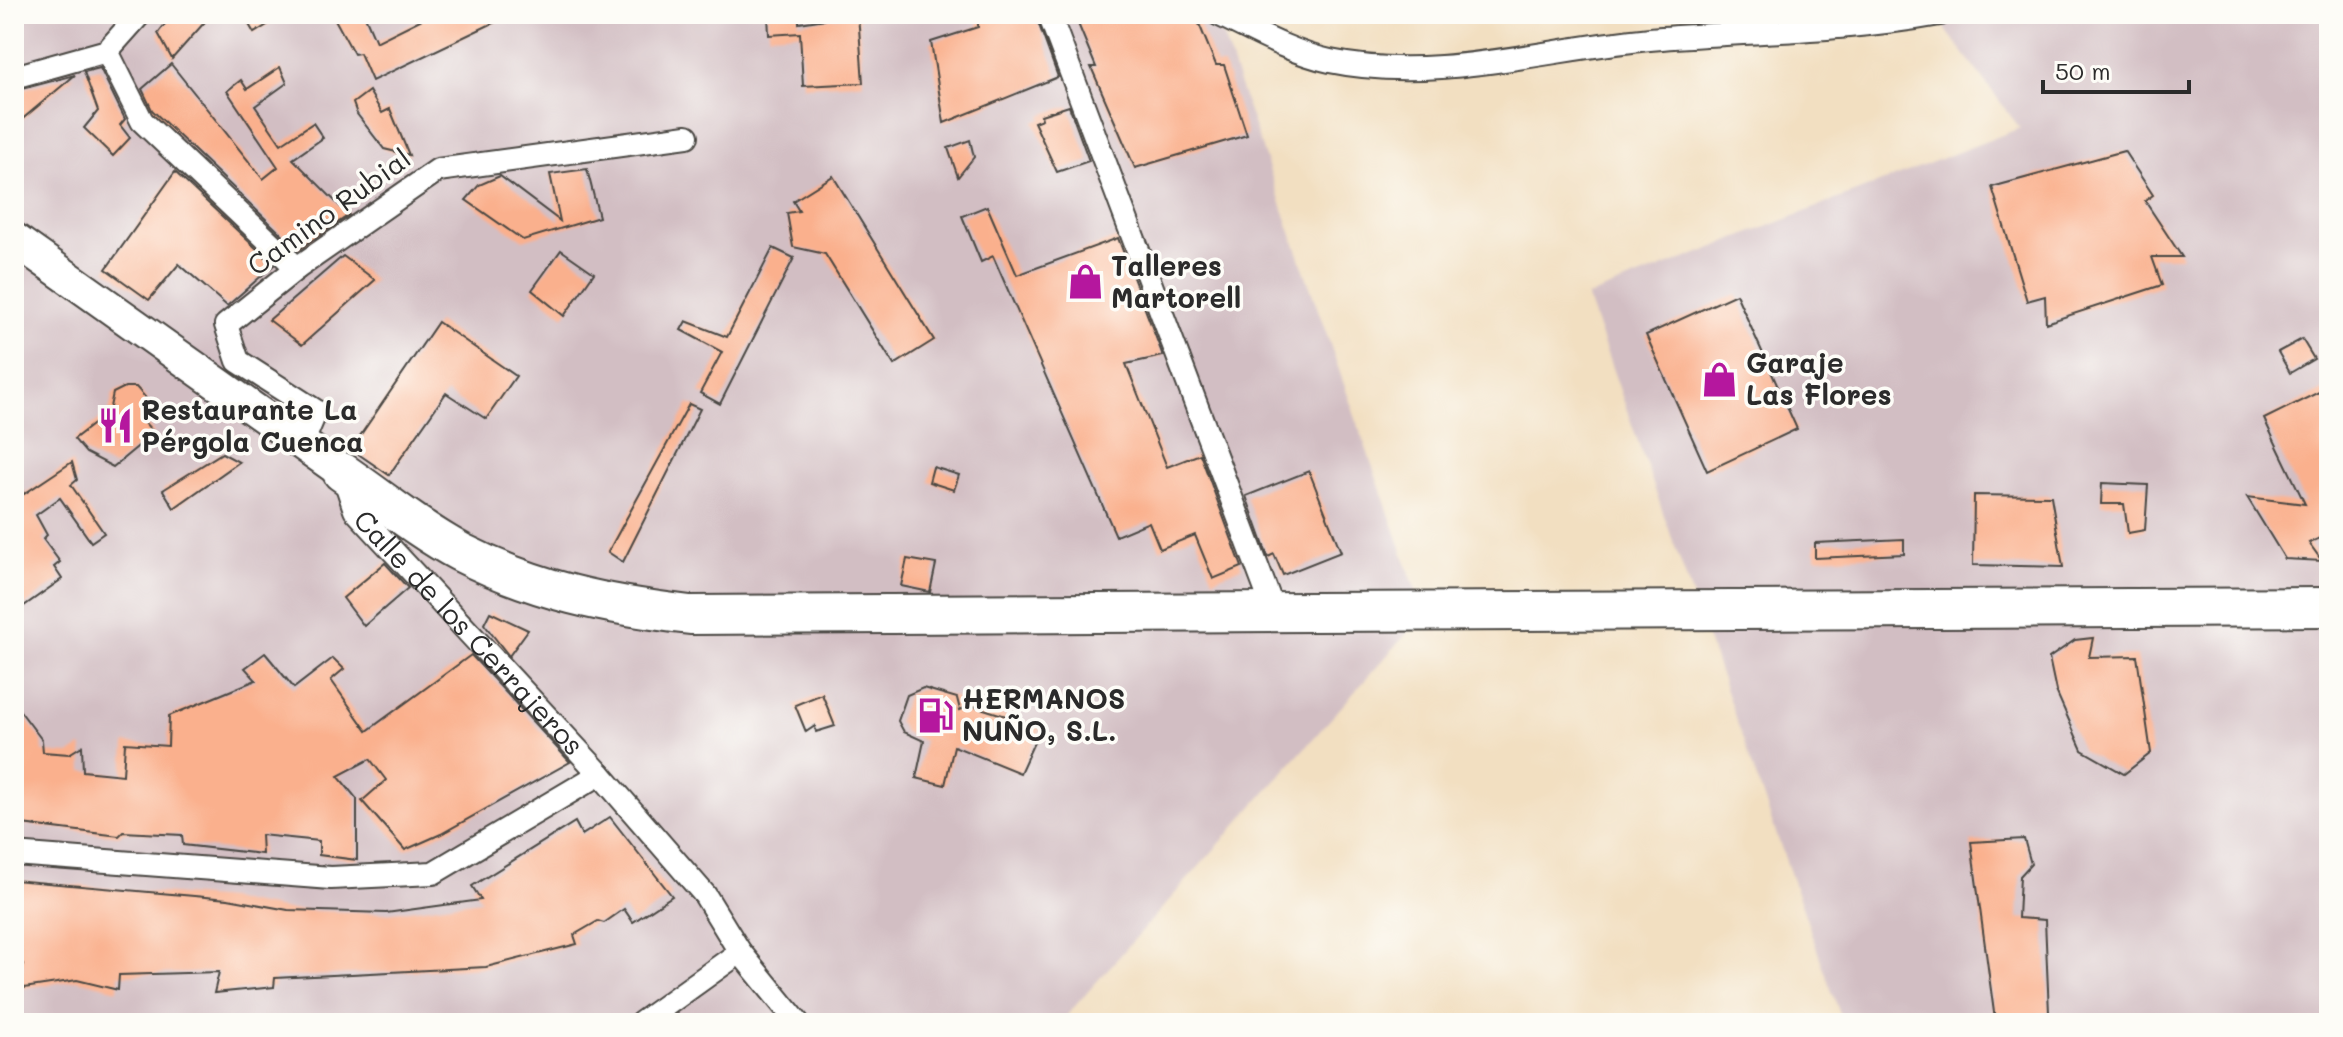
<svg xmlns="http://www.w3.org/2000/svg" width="2343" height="1037" font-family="Mali,sans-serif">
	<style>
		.industrial { fill: #d2bec3 }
		.building { fill: #fab08d }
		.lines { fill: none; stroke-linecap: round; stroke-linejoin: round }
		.minor-casing { stroke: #494642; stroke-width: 26 }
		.secondary-casing { stroke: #494642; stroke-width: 36 }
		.trunk-casing { stroke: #494642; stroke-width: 42 }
		.minor { stroke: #fff; stroke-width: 22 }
		.secondary { stroke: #fff; stroke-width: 32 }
		.trunk { stroke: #fff; stroke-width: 38 }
		.labels { text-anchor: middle; stroke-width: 7; stroke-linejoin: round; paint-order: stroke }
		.street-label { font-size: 28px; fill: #2b2b2b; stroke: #fdfcf7 }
		.poi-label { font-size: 28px; font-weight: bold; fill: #2b2b2b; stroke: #fdfcf7; text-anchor: start }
	</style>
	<rect width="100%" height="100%" fill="#fdfcf7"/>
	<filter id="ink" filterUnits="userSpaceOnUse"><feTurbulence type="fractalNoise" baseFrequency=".0125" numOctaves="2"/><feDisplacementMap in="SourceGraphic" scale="16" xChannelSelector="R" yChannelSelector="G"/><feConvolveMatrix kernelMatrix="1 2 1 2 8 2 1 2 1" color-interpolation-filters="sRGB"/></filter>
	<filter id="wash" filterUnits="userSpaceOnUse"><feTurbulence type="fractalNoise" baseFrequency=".006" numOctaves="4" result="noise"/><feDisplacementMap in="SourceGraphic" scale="32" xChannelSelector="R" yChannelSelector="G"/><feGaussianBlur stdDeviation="1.8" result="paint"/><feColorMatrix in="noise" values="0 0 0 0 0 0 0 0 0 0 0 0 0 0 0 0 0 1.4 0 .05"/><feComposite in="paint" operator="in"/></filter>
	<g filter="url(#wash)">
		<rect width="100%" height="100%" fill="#f2dfc1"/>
		<g class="industrial">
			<path d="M 14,14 L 1215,14 L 1424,614 L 1060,1023 L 14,1023 Z"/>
			<path d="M 1934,14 L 2329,14 L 2329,1023 L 1843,1023 L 1587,297 L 2020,128 Z"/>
		</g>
		<g id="blocks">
			<g class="building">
				<path d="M 173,14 L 212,14 L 172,59 L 158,33 Z"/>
				<path d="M 243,14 L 285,14 L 254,33 Z"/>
				<path d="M 332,14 L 364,14 L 376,42 L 432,14 L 512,14 L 372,81 L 360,53 L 354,54 Z"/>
				<path d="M 768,14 L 799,14 L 799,23 L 858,14 L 863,83 L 803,86 L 800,33 L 769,35 Z"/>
				<path d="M 992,14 L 1035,14 L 1058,77 L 944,123 L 931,42 L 978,27 L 978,21 Z"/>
				<path d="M 1074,14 L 1195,14 L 1216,65 L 1224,65 L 1247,135 L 1135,168 L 1091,67 L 1096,67 Z"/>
				<path d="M 171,64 L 263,179 L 278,167 L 227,91 L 241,80 L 247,89 L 280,67 L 287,83 L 255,106 L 281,144 L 313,123 L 323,138 L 293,159 L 349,215 L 301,248 L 294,246 L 152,110 L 142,89 Z"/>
				<path d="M 100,68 L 125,119 L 120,125 L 130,138 L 113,156 L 84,128 L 98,111 L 84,72 Z"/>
				<path d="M 75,75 L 14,126 L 14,91 Z"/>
				<path d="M 369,91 L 382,113 L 390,109 L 409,155 L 384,149 L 357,114 L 353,103 Z"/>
				<path d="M 1069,106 L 1089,161 L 1057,172 L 1034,122 L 1042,119 L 1041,115 Z"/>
				<path d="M 970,140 L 974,157 L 958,177 L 948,148 Z"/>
				<path d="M 2124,151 L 2153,195 L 2145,201 L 2182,257 L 2152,257 L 2162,285 L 2046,323 L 2045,296 L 2027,301 L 1992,187 Z"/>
				<path d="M 587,169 L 599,217 L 523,240 L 466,200 L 479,185 L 500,176 L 560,221 L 550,174 Z"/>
				<path d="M 175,172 L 274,265 L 227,306 L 179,264 L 149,300 L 106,269 Z"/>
				<path d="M 833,176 L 934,340 L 894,365 L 825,254 L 793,247 L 787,213 L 799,211 L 793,201 Z"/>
				<path d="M 987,206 L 1017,275 L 1118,238 L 1163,356 L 1126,364 L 1167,467 L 1200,454 L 1242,567 L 1213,579 L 1195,535 L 1160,549 L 1149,522 L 1116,536 L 993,256 L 981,262 L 962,216 Z"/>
				<path d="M 773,248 L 794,258 L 720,404 L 700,393 L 722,352 L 681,330 L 686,321 L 727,337 Z"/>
				<path d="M 561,250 L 594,273 L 564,316 L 532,290 Z"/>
				<path d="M 343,256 L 375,280 L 302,345 L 269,320 Z"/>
				<path d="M 1736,294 L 1797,429 L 1707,471 L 1646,335 Z"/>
				<path d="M 438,322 L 516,376 L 486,419 L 446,393 L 389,475 L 351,449 Z"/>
				<path d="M 2302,339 L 2314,359 L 2290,373 L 2278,352 Z"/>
				<path d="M 125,387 L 136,387 L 145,397 L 149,407 L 143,421 L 154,433 L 113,467 L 86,453 L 74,439 L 109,412 L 113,393 Z"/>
				<path d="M 2329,387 L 2329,534 L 2309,543 L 2322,561 L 2285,559 L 2247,497 L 2305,504 L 2264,419 Z"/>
				<path d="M 689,404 L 700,409 L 623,562 L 608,552 Z"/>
				<path d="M 222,453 L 239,462 L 174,508 L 163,490 Z"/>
				<path d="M 72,462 L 77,480 L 71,485 L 104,533 L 91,542 L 60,498 L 36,515 L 47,535 L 43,539 L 60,562 L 54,567 L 62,579 L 14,613 L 14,477 L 24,494 Z"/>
				<path d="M 933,467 L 959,475 L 954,490 L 929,482 Z"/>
				<path d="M 1309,471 L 1341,552 L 1283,575 L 1274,554 L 1268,557 L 1246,496 Z"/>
				<path d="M 2102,483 L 2148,485 L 2145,530 L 2128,533 L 2124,504 L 2101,504 Z"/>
				<path d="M 1974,495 L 2051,496 L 2063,567 L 1973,565 Z"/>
				<path d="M 1904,539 L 1904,554 L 1815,558 L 1815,543 Z"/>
				<path d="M 907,559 L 936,564 L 930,592 L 901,586 Z"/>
				<path d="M 385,563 L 408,588 L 364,626 L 343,598 Z"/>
				<path d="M 490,612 L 528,630 L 509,656 L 484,624 Z"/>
				<path d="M 2093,638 L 2089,657 L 2137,656 L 2151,753 L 2124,774 L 2082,750 L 2056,691 L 2049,658 L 2075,640 Z"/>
				<path d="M 265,653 L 294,688 L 333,658 L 344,669 L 331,680 L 367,731 L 471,655 L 570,762 L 441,834 L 405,850 L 362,801 L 386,780 L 370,759 L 338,776 L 357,799 L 357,860 L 319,855 L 319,841 L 261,835 L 262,854 L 183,845 L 182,835 L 123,832 L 119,836 L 14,823 L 14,703 L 42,740 L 43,752 L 69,754 L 82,746 L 83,771 L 123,775 L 125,743 L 168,746 L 169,716 L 256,680 L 245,668 Z"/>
				<path d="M 923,688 L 957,698 L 960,710 L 971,705 L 1041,727 L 1020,773 L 954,746 L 945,785 L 916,778 L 924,741 L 904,732 L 898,721 L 907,695 Z"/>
				<path d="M 822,694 L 835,726 L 816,732 L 815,726 L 806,732 L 795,705 Z"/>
				<path d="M 610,817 L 672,896 L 633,922 L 624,909 L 604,923 L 598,921 L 574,935 L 577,944 L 486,967 L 275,978 L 274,987 L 214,993 L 219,972 L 119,975 L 118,990 L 77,980 L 17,989 L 24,964 L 14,964 L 14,880 L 228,899 L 288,910 L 386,913 L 481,900 L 472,886 L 575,822 L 582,835 Z"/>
				<path d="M 2024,839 L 2031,864 L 2020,876 L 2018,918 L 2045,920 L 2049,1013 L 1995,1020 L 1971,842 Z"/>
			</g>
		</g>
	</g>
	<g filter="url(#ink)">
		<use href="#blocks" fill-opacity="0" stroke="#494642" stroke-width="2"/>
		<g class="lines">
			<defs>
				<g id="minor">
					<path d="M 1049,14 L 1275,614"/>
					<path d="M 1218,14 C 1253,31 1292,53 1330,61 C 1439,84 1553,46 1662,38 C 1756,31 1847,31 1940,14"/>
					<path d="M 107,51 L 142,121 L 297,268"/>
					<path d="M 14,77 L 107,51 L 140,14"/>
					<path d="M 302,444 L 316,411 L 238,361 L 226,325 L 297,268 L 438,170 L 687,136"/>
					<path id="s1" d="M 344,477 L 355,510 L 600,774 L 705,895 L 740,952 L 798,1023"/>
					<path d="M 14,854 L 331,878 L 433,873 L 600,774"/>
					<path d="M 641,1023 L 740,952"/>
				</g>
				<path id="secondary" d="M 14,239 L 342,472"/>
				<path id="trunk" d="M 342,472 C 380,498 419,530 460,552 C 536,591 606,605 690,615 L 2329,607"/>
			</defs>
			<use href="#minor" class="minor-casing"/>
			<use href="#secondary" class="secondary-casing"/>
			<use href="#trunk" class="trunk-casing"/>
			<use href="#minor" class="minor"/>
			<use href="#secondary" class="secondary"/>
			<use href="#trunk" class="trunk"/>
		</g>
	</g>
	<defs>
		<symbol id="shop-bare" viewBox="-9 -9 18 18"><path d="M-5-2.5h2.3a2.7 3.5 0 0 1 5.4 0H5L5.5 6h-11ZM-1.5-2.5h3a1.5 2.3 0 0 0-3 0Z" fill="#b5179e" stroke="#fdfcf7" stroke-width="2.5" paint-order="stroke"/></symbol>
		<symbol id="restaurant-bare" viewBox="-9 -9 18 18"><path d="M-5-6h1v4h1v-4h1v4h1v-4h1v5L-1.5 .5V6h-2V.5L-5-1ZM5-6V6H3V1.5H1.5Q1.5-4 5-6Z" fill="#b5179e" stroke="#fdfcf7" stroke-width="2.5" paint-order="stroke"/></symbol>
		<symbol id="fuel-bare" viewBox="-9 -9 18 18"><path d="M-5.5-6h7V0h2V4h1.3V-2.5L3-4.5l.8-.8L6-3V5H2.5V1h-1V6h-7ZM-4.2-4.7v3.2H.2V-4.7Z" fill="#b5179e" stroke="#fdfcf7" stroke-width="2.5" paint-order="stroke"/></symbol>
	</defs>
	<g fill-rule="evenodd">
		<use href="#shop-bare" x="1060" y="256" width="51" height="51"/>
		<use href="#shop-bare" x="1694" y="354" width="51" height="51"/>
		<use href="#restaurant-bare" x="90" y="400" width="51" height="51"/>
		<use href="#fuel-bare" x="910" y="690" width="51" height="51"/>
	</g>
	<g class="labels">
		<g class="street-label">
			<text transform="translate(329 212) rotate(-36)" y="10">Camino Rubial</text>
			<text dy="10" stroke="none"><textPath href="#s1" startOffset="202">Calle de los Cerrajeros</textPath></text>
		</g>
		<g class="poi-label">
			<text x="1111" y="276">Talleres<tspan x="1111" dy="32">Martorell</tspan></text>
			<text x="1746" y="373">Garaje<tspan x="1746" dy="32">Las Flores</tspan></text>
			<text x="141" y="420">Restaurante La<tspan x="141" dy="32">Pérgola Cuenca</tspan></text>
			<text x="962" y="709">HERMANOS<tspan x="962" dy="32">NUÑO, S.L.</tspan></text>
		</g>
	</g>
	<rect width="2343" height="1037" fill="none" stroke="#fdfcf7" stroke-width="48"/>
	<path d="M2043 80v12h146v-12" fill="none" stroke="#2b2b2b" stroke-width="4"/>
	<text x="2055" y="80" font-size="24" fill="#2b2b2b" stroke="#fdfcf7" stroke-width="6" paint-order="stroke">50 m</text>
</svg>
